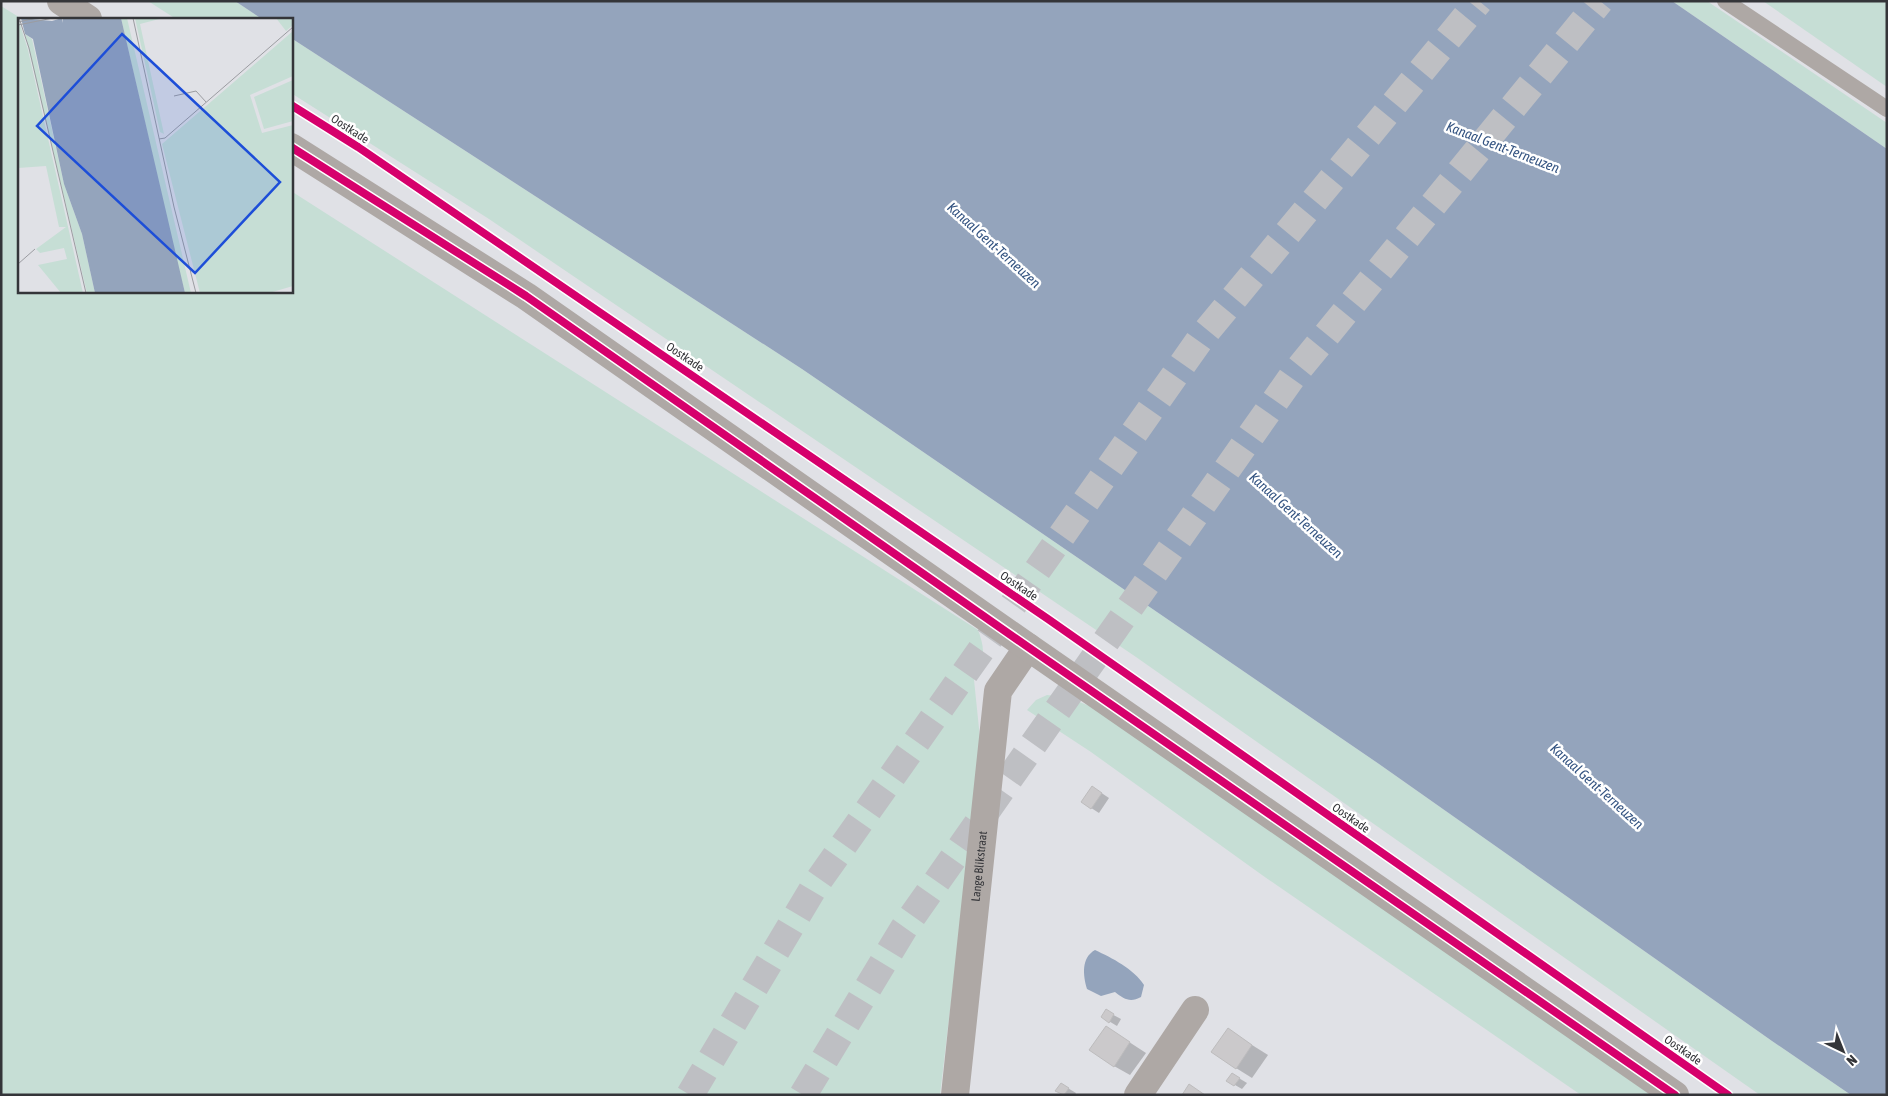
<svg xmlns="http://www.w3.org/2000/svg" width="1888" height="1096" font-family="'Asap Condensed',sans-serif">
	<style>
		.green { fill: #c6ded5 }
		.water { fill: #94a4bc }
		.shadow { fill: #0003 }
		.building { fill: #cbc9cb; stroke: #bdbcbd }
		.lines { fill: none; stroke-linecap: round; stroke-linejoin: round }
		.trunk-tunnel { stroke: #bebfc3; stroke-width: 28; stroke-dasharray: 28 14; stroke-linecap: butt }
		.service { stroke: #aea8a5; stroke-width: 16 }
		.minor { stroke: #aea8a5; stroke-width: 28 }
		.tertiary { stroke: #aea8a5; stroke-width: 28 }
		.cycleway-casing { stroke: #fff; stroke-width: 11 }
		.cycleway { stroke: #d6006c; stroke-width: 8 }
		.labels { text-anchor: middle; stroke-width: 5; stroke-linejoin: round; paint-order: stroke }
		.street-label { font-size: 12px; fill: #343539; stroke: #fff }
		.water-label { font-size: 14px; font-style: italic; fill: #335381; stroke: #fff }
		.inset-road { fill: none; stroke: #9b9ca1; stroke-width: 1 }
		.view { fill: #1d4ed8; fill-opacity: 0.15; stroke: #1d4ed8; stroke-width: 2.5 }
		.inset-edge { fill: none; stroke: #343539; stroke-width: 2.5 }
	</style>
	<rect width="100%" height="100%" fill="#e0e1e6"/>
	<g class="green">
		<path d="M 148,1 L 235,1 L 262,19 L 176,19 Z"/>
		<path d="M 1672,1 L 1707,1 L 1887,123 L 1887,149 Z"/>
		<path d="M 1763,1 L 1887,1 L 1887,87 Z"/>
		<path d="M 1,6 L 22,19 L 19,19 L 19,291 L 291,291 L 291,191 L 978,630 C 983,643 988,661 973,670 L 981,748 L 940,1095 L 1,1095 Z"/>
		<path d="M 291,38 L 802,369 L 1379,764 L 1772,1041 L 1851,1095 L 1760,1095 L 1136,657 L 489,219 L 291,93 Z"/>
		<path d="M 1047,695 L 1067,697 L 1107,713 L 1651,1095 L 1581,1095 L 1262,875 L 1091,752 L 1027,710 L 1036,700 Z"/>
	</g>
	<g class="water">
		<path d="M 235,1 L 1672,1 L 1887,149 L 1887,1095 L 1851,1095 L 1772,1041 L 1379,764 L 802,369 L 291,38 L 291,19 L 262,19 Z"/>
		<path d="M 1095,950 C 1112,958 1134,969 1144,985 L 1141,997 C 1130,1003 1124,999 1115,992 L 1101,996 L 1087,989 C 1083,975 1081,958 1095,950 Z"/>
	</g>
	<g class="shadow">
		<path d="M 1100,792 L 1109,798 L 1099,813 L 1082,802 Z"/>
		<path d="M 1106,1011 L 1121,1019 L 1117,1026 L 1102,1017 Z"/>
		<path d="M 1106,1027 L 1146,1053 L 1130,1075 L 1114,1066 Z"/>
		<path d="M 1228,1030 L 1268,1055 L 1252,1078 L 1236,1068 Z"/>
		<path d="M 1232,1074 L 1247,1083 L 1242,1089 L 1228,1081 Z"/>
		<path d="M 1061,1084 L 1076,1093 L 1075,1095 L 1064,1095 Z"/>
	</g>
	<g class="building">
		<path d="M 1092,786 L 1102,793 L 1091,809 L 1081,802 Z"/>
		<path d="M 1106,1009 L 1114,1014 L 1109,1023 L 1101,1017 Z"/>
		<path d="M 1106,1026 L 1130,1042 L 1114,1067 L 1089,1050 Z"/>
		<path d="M 1228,1028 L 1252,1045 L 1236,1069 L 1211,1052 Z"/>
		<path d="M 1232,1073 L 1240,1078 L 1234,1086 L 1226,1081 Z"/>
		<path d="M 1061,1083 L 1069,1088 L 1064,1095 L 1055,1091 Z"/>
		<path d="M 1189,1084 L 1205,1095 L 1182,1095 Z"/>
	</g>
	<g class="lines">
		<g class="trunk-tunnel">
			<path d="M 690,1095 L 814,887 L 1201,338 L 1479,1"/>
			<path d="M 803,1095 L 904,928 L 1292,377 L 1600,1"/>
		</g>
		<path class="service" d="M 1725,1 L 1887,109"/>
		<g class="minor">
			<path id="s1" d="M 955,1095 L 998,691 L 1028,647"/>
			<path d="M 1138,1095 L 1195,1010"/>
		</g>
		<g class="tertiary">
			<path d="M 61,1 L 88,19"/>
			<path d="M 291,147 L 526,296 L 1028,647 L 1675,1095"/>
		</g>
		<defs>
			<g id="cycleway">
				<path d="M 291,105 L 358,147 L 1048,619 L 1728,1095"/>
				<path d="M 291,147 L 526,296 L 1028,647 L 1675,1095"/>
			</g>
		</defs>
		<use href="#cycleway" class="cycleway-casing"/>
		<use href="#cycleway" class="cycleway"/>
	</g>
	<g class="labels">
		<g class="street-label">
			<text transform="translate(350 129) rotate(33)" y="4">Oostkade</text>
			<text transform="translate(685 357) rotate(34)" y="4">Oostkade</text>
			<text transform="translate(1019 586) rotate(34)" y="4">Oostkade</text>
			<text transform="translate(1351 818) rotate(35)" y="4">Oostkade</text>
			<text dy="4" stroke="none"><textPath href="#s1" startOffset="230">Lange Blikstraat</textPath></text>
			<text transform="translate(1683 1050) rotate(35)" y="4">Oostkade</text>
		</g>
		<g class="water-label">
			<text transform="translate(1503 147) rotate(21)" y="5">Kanaal Gent-Terneuzen</text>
			<text transform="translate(994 245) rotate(42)" y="5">Kanaal Gent-Terneuzen</text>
			<text transform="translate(1296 515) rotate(42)" y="5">Kanaal Gent-Terneuzen</text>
			<text transform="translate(1597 786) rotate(42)" y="5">Kanaal Gent-Terneuzen</text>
		</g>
	</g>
	<g transform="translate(18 18)">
		<rect width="275" height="275" fill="#e0e1e6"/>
		<path d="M 0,0 L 10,32 L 65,275 L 43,275 L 20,247 L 49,241 L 46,230 L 22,235 L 18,231 L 48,209 L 41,209 L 28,148 L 0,150 ZM 103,0 L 109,0 L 173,275 L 167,275 L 158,240 ZM 117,0 L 145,0 L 122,6 L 146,116 L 142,114 ZM 258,0 L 275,0 L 275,7 L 268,13 ZM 275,13 L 275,58 L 232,77 L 244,115 L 275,107 L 275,268 L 251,275 L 182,275 L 144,126 ZM 7,16 L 14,21 L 46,166 L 64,216 L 77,275 L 69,275 ZM 275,62 L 275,103 L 246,111 L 236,79 Z" fill="#c6ded5"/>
		<path d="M 3,0 L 34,3 L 44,0 L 45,5 L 45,0 L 103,0 L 167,275 L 77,275 L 64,216 L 46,166 L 15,21 L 7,16 Z" fill="#94a4bc"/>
		<path class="inset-road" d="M 1,0 L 11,30 L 68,275M 115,0 L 156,189 L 178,275M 0,4 L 19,0M 0,7 L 35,0M 156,78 L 178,73 L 188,84M 141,121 L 147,120 L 275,9M 0,246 L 17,231"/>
		<path class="view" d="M 104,16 L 262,164 L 177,255 L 19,108 Z"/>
		<rect width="275" height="275" class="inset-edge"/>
	</g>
	<rect width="1888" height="1096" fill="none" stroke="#343539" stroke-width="5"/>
	<g transform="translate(1843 1051) rotate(137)" stroke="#ffffff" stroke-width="4" paint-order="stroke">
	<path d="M0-4L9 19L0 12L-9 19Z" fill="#343539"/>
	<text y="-8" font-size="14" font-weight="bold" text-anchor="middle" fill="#343539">N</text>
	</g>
</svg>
